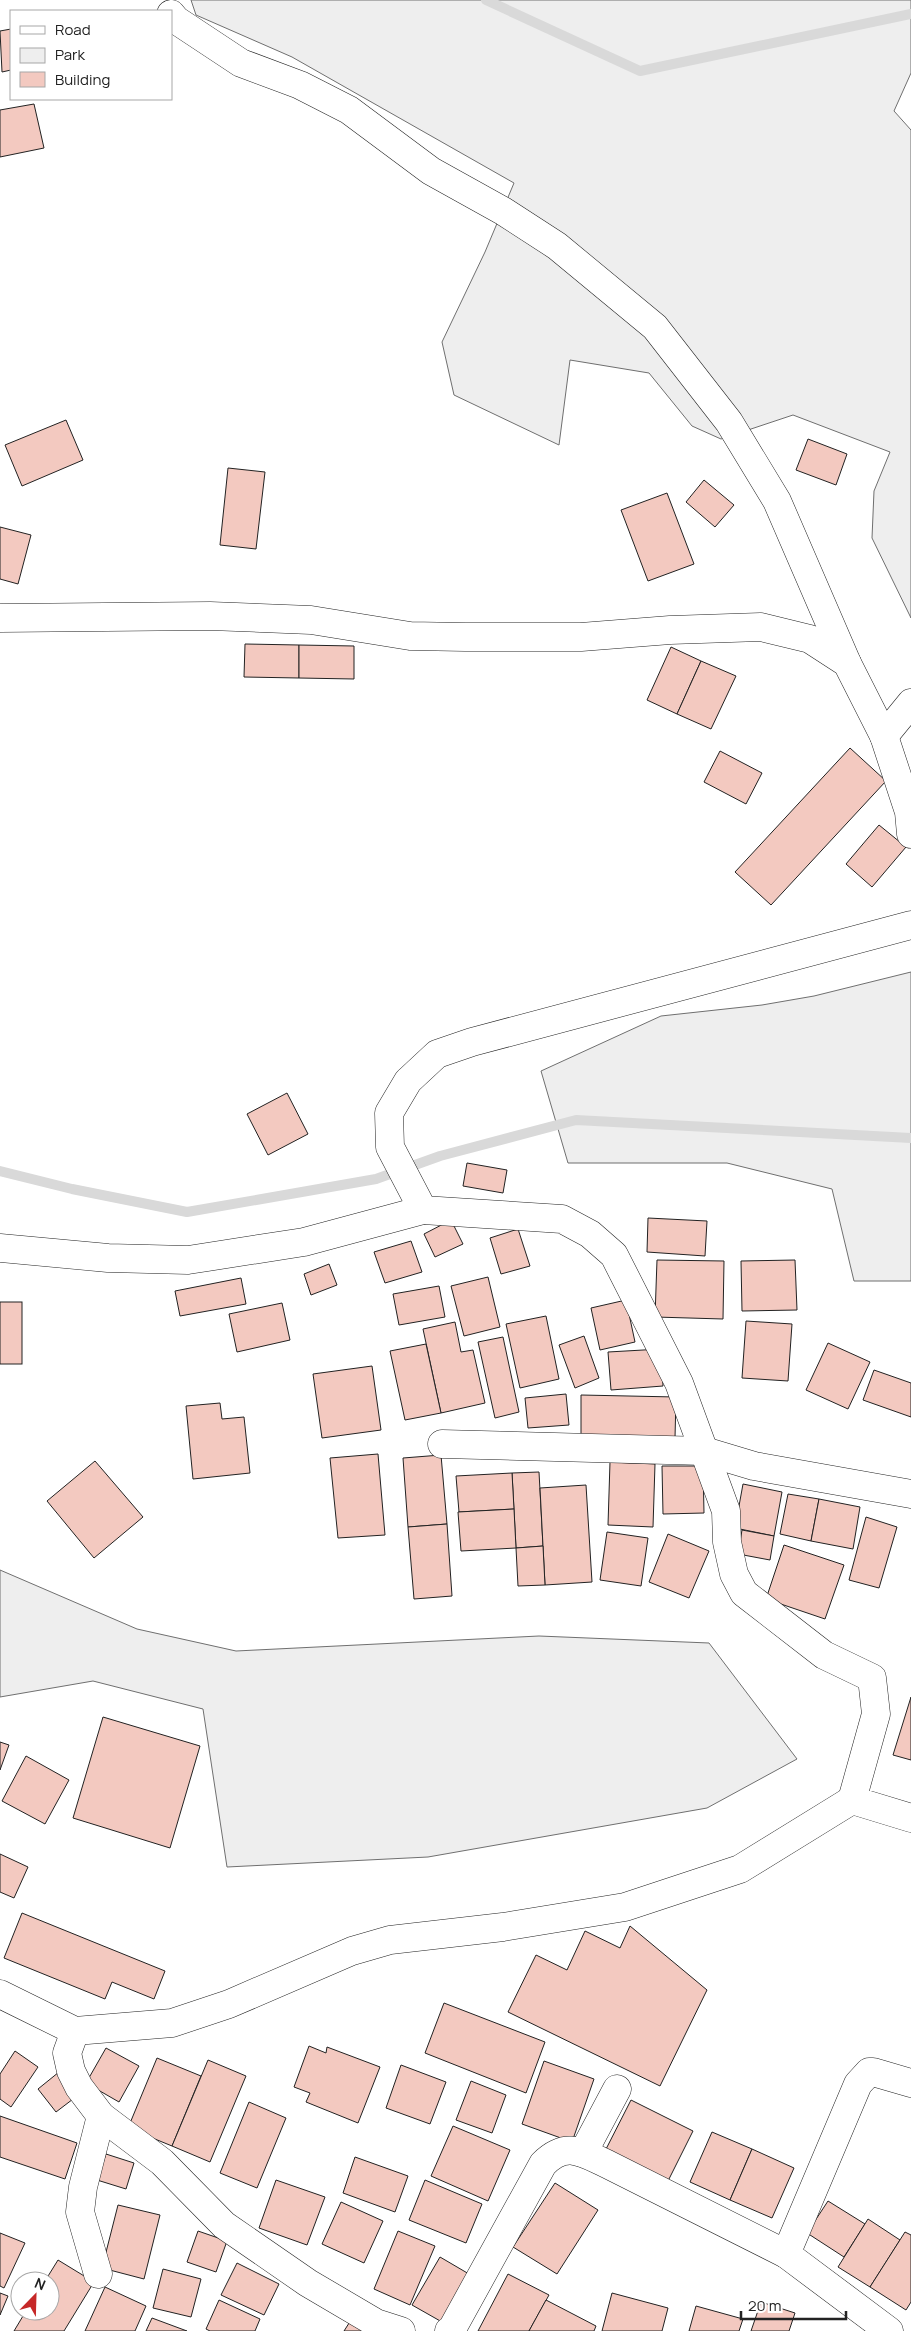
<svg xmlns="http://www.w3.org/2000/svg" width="911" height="2331" font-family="Manrope,sans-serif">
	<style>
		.green { fill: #eee; stroke: #6f6f6f }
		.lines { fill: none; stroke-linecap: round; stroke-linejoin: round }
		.stream { stroke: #d9d9d9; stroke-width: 10 }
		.building { fill: #f3c9c0; stroke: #222 }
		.minor-casing { stroke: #222; stroke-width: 29 }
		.tertiary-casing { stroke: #222; stroke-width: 29 }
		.minor { stroke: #fff; stroke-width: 28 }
		.tertiary { stroke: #fff; stroke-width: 28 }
	</style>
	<rect width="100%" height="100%" fill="#fff"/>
	<g class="green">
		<path d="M 191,0 L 911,0 L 911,73 L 894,111 L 911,130 L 911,618 L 872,538 L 874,491 L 890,452 L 793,415 L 721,439 L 692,426 L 649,373 L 570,360 L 559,445 L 454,395 L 442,342 L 485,252 L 514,183 L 292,57 L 196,15 Z"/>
		<path d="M 911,972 L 911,1281 L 854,1281 L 832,1189 L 727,1163 L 568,1163 L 541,1071 L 661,1016 L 762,1005 L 814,996 Z"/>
		<path d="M 0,1570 L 137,1629 L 236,1651 L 539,1636 L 709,1643 L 797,1759 L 707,1808 L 428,1857 L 227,1867 L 203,1709 L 93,1681 L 0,1697 Z"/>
	</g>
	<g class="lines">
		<g class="stream">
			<path d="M 486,0 L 640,71 L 911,14"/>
			<path d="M 0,1171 L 72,1189 L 187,1212 L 376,1179 L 440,1156 L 576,1120 L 911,1138"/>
		</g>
	</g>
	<g class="building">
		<path d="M 11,29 L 11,70 L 2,72 L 0,31 Z"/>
		<path d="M 34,104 L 44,148 L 0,157 L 0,110 Z"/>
		<path d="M 66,420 L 83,460 L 22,486 L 5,445 Z"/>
		<path d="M 808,439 L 847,454 L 836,485 L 796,470 Z"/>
		<path d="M 228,468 L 265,472 L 256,549 L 220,545 Z"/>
		<path d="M 704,480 L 734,505 L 715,527 L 686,502 Z"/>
		<path d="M 667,493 L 694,564 L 648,581 L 621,510 Z"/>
		<path d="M 0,527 L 31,535 L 18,584 L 0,579 Z"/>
		<path d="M 245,644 L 299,645 L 299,678 L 244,677 Z"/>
		<path d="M 299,645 L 354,646 L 354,679 L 299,678 Z"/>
		<path d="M 671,647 L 701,661 L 677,714 L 647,700 Z"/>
		<path d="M 701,661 L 736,676 L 711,729 L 677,714 Z"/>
		<path d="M 850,748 L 886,781 L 771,905 L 735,872 Z"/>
		<path d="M 720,751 L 762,773 L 746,804 L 704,782 Z"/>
		<path d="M 879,825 L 906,847 L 872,887 L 846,864 Z"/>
		<path d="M 287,1093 L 308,1134 L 268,1155 L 247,1114 Z"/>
		<path d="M 467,1163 L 507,1170 L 503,1193 L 463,1186 Z"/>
		<path d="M 648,1218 L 707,1221 L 705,1256 L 647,1252 Z"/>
		<path d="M 451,1220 L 463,1244 L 435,1257 L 424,1234 Z"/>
		<path d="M 518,1229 L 530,1266 L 501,1274 L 490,1238 Z"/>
		<path d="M 411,1241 L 422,1272 L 385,1283 L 374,1252 Z"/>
		<path d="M 657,1260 L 724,1261 L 723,1319 L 655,1317 Z"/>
		<path d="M 795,1260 L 797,1310 L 742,1311 L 741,1261 Z"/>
		<path d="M 329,1264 L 337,1285 L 311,1295 L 304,1274 Z"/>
		<path d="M 488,1277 L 500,1327 L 464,1336 L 451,1286 Z"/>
		<path d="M 241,1278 L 246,1304 L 180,1316 L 175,1291 Z"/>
		<path d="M 439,1286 L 445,1317 L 399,1325 L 393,1294 Z"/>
		<path d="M 626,1300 L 635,1342 L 600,1350 L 591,1308 Z"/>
		<rect x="0" y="1302" width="22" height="62"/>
		<path d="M 282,1303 L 290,1340 L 237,1352 L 229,1314 Z"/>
		<path d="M 546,1316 L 559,1379 L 520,1388 L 506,1324 Z"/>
		<path d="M 746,1321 L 792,1324 L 788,1381 L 742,1378 Z"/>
		<path d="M 455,1322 L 461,1352 L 473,1350 L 485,1403 L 441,1413 L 423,1329 Z"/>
		<path d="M 584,1336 L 599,1378 L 575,1388 L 559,1345 Z"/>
		<path d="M 503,1337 L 519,1412 L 495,1418 L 478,1342 Z"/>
		<path d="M 828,1343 L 870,1362 L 848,1409 L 806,1390 Z"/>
		<path d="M 426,1344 L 441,1413 L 405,1420 L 390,1351 Z"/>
		<path d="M 661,1349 L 663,1386 L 611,1390 L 608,1352 Z"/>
		<path d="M 372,1366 L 381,1430 L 322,1438 L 313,1374 Z"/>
		<path d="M 874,1370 L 911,1383 L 911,1417 L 863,1400 Z"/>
		<path d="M 566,1394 L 569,1425 L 528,1428 L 525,1398 Z"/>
		<path d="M 581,1395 L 676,1397 L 675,1438 L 581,1437 Z"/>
		<path d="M 220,1403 L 222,1419 L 244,1417 L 250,1473 L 193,1479 L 186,1406 Z"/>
		<path d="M 378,1454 L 385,1535 L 338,1538 L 330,1458 Z"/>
		<path d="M 441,1455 L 447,1524 L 408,1527 L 403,1458 Z"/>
		<path d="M 95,1461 L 143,1517 L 94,1558 L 47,1501 Z"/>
		<path d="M 610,1462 L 655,1464 L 653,1527 L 608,1525 Z"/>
		<path d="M 662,1466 L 703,1466 L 704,1513 L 663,1514 Z"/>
		<path d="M 539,1472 L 543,1546 L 516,1548 L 512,1473 Z"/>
		<path d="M 512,1473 L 514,1509 L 459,1512 L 456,1476 Z"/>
		<path d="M 743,1484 L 782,1492 L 774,1536 L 735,1528 Z"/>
		<path d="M 586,1485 L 592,1582 L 545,1585 L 540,1488 Z"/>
		<path d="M 788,1494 L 819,1499 L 811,1541 L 780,1534 Z"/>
		<path d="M 819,1499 L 860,1507 L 853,1549 L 811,1541 Z"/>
		<path d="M 514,1509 L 516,1548 L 461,1551 L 458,1512 Z"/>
		<path d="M 866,1517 L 897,1527 L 879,1588 L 849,1580 Z"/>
		<path d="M 447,1524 L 452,1596 L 414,1599 L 408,1527 Z"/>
		<path d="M 742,1530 L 774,1536 L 770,1560 L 738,1554 Z"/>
		<path d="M 607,1532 L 648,1538 L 641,1586 L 600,1580 Z"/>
		<path d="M 668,1534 L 709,1551 L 689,1598 L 649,1582 Z"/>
		<path d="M 784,1545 L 844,1565 L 825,1619 L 766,1599 Z"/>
		<path d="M 543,1546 L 545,1585 L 518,1586 L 516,1548 Z"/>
		<path d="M 911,1697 L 911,1760 L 893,1755 Z"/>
		<path d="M 103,1717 L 200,1746 L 170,1848 L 73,1818 Z"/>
		<path d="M 0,1742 L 9,1745 L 0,1770 Z"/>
		<path d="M 26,1756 L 69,1780 L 45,1824 L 2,1801 Z"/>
		<path d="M 0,1854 L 28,1867 L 14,1898 L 0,1892 Z"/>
		<path d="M 22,1913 L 165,1971 L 154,1999 L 112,1982 L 105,1999 L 4,1958 Z"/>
		<path d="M 630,1926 L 707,1990 L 660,2086 L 508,2012 L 536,1955 L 567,1970 L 585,1931 L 620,1948 Z"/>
		<path d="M 444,2003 L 545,2042 L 526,2093 L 425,2053 Z"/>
		<path d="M 309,2046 L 326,2053 L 327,2047 L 380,2067 L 358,2123 L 306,2102 L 310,2093 L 294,2087 Z"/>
		<path d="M 106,2048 L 139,2066 L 119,2102 L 86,2083 Z"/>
		<path d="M 15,2051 L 38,2067 L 11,2107 L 0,2099 L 0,2074 Z"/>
		<path d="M 157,2058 L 201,2076 L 172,2146 L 128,2128 Z"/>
		<path d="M 208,2060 L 246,2076 L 210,2162 L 172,2146 Z"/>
		<path d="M 544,2061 L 594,2079 L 572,2142 L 522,2124 Z"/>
		<path d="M 401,2065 L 446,2082 L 430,2124 L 386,2108 Z"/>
		<path d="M 59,2072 L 77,2096 L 56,2112 L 38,2089 Z"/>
		<path d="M 471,2081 L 506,2095 L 492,2133 L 456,2120 Z"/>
		<path d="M 631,2100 L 693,2131 L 665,2187 L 603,2155 Z"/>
		<path d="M 249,2102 L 286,2118 L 257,2188 L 220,2173 Z"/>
		<path d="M 0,2116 L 77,2143 L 65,2179 L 0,2157 Z"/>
		<path d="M 453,2126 L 510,2150 L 488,2201 L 431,2176 Z"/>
		<path d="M 712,2132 L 752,2149 L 730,2200 L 690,2182 Z"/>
		<path d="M 752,2149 L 794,2168 L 772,2218 L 730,2200 Z"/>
		<path d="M 106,2154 L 134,2163 L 126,2189 L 97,2180 Z"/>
		<path d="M 355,2157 L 408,2176 L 395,2212 L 343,2193 Z"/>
		<path d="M 276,2180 L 325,2197 L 307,2245 L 259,2228 Z"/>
		<path d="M 425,2180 L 482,2204 L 466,2243 L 409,2220 Z"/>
		<path d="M 555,2183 L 598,2210 L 557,2274 L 513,2247 Z"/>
		<path d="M 828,2201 L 865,2224 L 844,2257 L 807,2233 Z"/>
		<path d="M 341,2202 L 383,2221 L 364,2263 L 322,2244 Z"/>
		<path d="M 118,2205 L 160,2215 L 144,2279 L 102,2268 Z"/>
		<path d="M 868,2219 L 900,2240 L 870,2287 L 838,2267 Z"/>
		<path d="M 198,2231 L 227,2241 L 216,2272 L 187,2262 Z"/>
		<path d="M 398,2231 L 435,2246 L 410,2305 L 374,2289 Z"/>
		<path d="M 905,2232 L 911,2235 L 911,2302 L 906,2310 L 870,2287 Z"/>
		<path d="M 0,2233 L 25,2243 L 4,2288 L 0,2286 Z"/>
		<path d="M 440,2257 L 469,2274 L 442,2322 L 412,2305 Z"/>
		<path d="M 58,2260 L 94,2282 L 64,2331 L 14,2331 L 26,2311 L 50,2311 L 50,2281 L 45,2281 Z"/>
		<path d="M 237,2263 L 279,2284 L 264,2315 L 221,2295 Z"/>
		<path d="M 163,2269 L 201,2279 L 191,2317 L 153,2308 Z"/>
		<path d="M 508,2274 L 549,2295 L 529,2331 L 478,2331 Z"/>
		<path d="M 105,2287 L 146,2306 L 135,2331 L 85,2331 Z"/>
		<path d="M 0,2293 L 8,2296 L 0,2315 Z"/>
		<path d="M 612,2293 L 668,2308 L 662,2331 L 602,2331 Z"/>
		<path d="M 219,2300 L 260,2319 L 255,2331 L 210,2331 L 206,2329 Z"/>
		<path d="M 546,2300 L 596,2326 L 594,2331 L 529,2331 Z"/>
		<path d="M 761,2302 L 795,2313 L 789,2331 L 751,2331 Z"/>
		<path d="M 696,2306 L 743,2319 L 739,2331 L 689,2331 Z"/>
		<path d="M 152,2318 L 187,2331 L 146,2331 Z"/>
		<path d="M 351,2320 L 372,2331 L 344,2331 Z"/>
	</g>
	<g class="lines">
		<defs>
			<g id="minor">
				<path d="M 171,14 L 176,20 L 241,63 L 300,85 L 349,110 L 431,171 L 503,211 L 557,246 L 655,327 L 729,422 L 777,501 L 847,663"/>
				<path d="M 0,618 L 210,616 L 311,620 L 410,636 L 465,637 L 581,637 L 670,630 L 761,627 L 810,639 L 847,663 L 884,736 L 909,812 L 911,834"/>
				<path d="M 884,736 L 911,703"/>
				<path d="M 0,1248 L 108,1258 L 188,1260 L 304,1242 L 423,1210"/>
				<path d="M 442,1444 L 704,1451 L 754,1466 L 911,1494"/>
				<path d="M 0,1994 L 75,2031 L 172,2023 L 229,2004 L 352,1951 L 390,1940 L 503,1927 L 625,1907 L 740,1869 L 852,1800"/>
				<path d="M 75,2031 L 67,2053 L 71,2071 L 79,2087 L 101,2116 L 162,2162 L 224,2225 L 308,2283 L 376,2323 L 401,2331"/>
				<path d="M 583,2153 L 617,2089"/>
				<path d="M 786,2254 L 858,2084 L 869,2072 L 873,2072 L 911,2083"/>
				<path d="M 98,2274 L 80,2212 L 83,2187 L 101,2116"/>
				<path d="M 449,2331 L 452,2329 L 543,2164 C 566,2141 581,2152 607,2164 L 786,2254 L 889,2331"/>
			</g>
			<path id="tertiary" d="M 911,925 L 472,1042 L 437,1054 L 408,1081 L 389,1113 L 390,1147 L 423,1210 L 562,1219 L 590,1234 L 614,1255 L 679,1383 L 726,1511 L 727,1542 L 734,1574 L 744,1593 L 824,1655 L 872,1678 L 876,1714 L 852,1800 L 911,1818"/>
		</defs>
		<use href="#minor" class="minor-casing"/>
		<use href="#tertiary" class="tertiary-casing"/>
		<use href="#minor" class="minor"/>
		<use href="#tertiary" class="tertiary"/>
	</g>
	<rect x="10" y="10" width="162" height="90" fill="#ffffff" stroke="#a7a7a7"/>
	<rect x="20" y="26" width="25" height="8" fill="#ffffff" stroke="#a7a7a7"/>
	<text x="55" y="35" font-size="15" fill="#222222">Road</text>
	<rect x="20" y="48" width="25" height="15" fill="#eeeeee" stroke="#a7a7a7"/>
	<text x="55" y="60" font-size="15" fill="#222222">Park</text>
	<rect x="20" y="72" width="25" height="15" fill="#f3c9c0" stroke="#a7a7a7"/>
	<text x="55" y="85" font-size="15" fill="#222222">Building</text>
	<g transform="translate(35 2296) rotate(23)"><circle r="24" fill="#ffffff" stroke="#a7a7a7"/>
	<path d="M0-4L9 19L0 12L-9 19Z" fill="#c62828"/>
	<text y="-8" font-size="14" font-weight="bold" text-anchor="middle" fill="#222222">N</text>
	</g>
	<path d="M741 2311v8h105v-8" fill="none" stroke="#222222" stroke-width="2.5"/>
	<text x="748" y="2311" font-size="15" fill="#222222" stroke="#ffffff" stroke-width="4" paint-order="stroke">20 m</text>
</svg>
